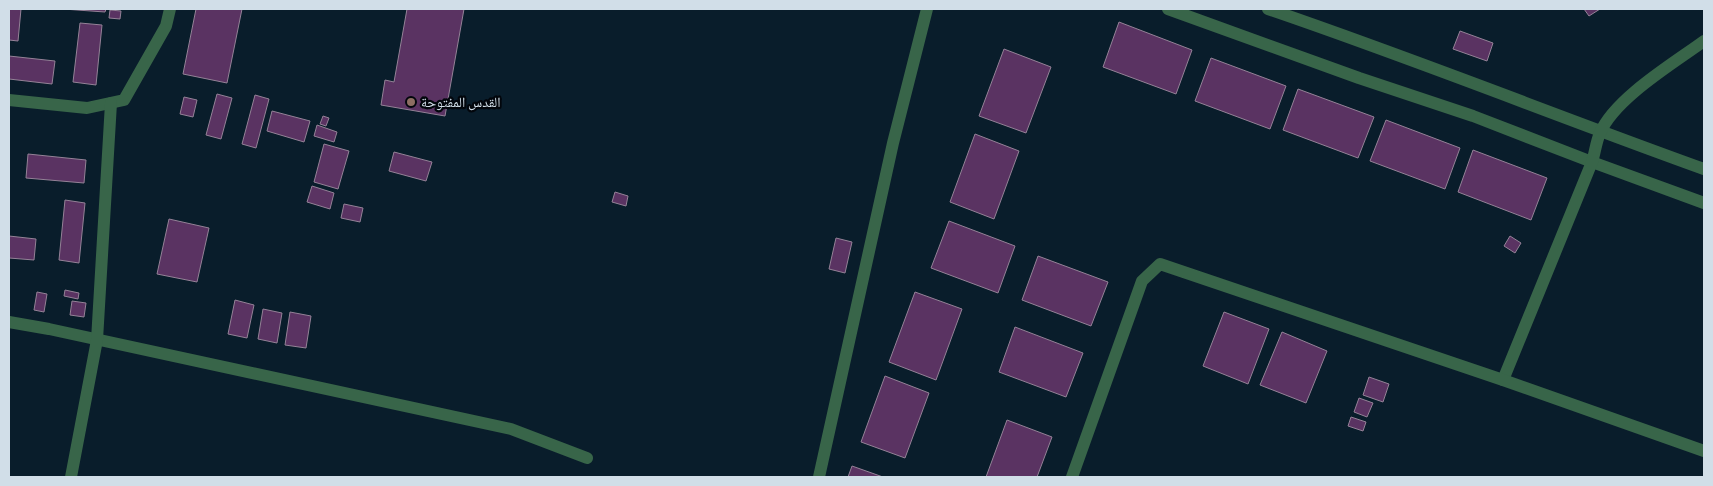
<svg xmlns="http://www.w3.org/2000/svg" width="1713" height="486" font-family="Barlow,'Noto Naskh Arabic',sans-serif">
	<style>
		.building { fill: #5a3362; stroke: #948297 }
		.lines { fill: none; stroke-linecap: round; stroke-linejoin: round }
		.street { stroke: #386549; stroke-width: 12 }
		.education-dot { fill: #8d6e63; stroke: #02060c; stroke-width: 2 }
		.labels { text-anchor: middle; stroke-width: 4.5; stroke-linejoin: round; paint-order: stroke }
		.poi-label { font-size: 14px; fill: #d1dee8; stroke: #02060c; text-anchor: start }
	</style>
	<rect width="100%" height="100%" fill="#091d2b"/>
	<g class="building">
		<path d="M 9,9 L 21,9 L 18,41 L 9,40 Z"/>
		<path d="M 63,9 L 106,9 L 105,12 Z"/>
		<path d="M 196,9 L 242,9 L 227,83 L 183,74 Z"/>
		<path d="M 407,9 L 464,9 L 445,116 L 381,105 L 385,80 L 394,82 Z"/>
		<path d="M 1584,9 L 1600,9 L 1589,16 Z"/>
		<path d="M 110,10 L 121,11 L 120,19 L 109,18 Z"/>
		<path d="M 1119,22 L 1192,50 L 1176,94 L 1103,67 Z"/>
		<path d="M 80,23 L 102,25 L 96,85 L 73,82 Z"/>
		<path d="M 1460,31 L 1493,43 L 1487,61 L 1453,49 Z"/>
		<path d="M 1004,49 L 1051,67 L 1026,133 L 979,116 Z"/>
		<path d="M 9,56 L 55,61 L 52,84 L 9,79 Z"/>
		<path d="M 1211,58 L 1286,86 L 1270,129 L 1195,101 Z"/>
		<path d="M 1298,89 L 1374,117 L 1358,158 L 1283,130 Z"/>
		<path d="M 217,94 L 232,98 L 221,139 L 206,135 Z"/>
		<path d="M 255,95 L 269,99 L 256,148 L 242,144 Z"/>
		<path d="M 184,97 L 197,100 L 193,117 L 180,114 Z"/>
		<path d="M 272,111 L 310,121 L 304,142 L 267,131 Z"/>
		<path d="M 323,116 L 329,118 L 326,126 L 320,124 Z"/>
		<path d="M 1386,120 L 1460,148 L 1445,189 L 1370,161 Z"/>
		<path d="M 317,125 L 337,132 L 334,142 L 314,136 Z"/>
		<path d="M 975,134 L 1019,151 L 994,219 L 950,202 Z"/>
		<path d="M 324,144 L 349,151 L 338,189 L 314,182 Z"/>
		<path d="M 1473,150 L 1547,178 L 1531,220 L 1458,192 Z"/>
		<path d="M 394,152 L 432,162 L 426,181 L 389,171 Z"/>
		<path d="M 28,154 L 86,160 L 84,183 L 26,178 Z"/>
		<path d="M 312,186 L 334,193 L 330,209 L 307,202 Z"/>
		<path d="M 615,192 L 628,196 L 626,206 L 612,202 Z"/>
		<path d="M 65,200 L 85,203 L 79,263 L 59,260 Z"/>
		<path d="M 344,204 L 363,208 L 360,222 L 341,218 Z"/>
		<path d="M 169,219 L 209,228 L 197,282 L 157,274 Z"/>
		<path d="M 949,221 L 1015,246 L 998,293 L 931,268 Z"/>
		<path d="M 9,236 L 36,239 L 34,260 L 9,258 Z"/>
		<path d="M 1510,236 L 1521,243 L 1515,253 L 1504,246 Z"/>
		<path d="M 836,238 L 852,242 L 845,273 L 829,269 Z"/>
		<path d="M 1038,256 L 1108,282 L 1091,326 L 1022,300 Z"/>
		<path d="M 65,290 L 79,293 L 78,299 L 64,296 Z"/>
		<path d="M 37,292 L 47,294 L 44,312 L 34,310 Z"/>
		<path d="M 915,292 L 962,309 L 936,380 L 889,362 Z"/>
		<path d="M 235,300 L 254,305 L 247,338 L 228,334 Z"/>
		<path d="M 72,301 L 86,303 L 84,317 L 70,315 Z"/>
		<path d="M 263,309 L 282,313 L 277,343 L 258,339 Z"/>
		<path d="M 290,312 L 311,316 L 306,348 L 285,345 Z"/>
		<path d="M 1224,312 L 1269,329 L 1248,384 L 1203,366 Z"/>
		<path d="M 1015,327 L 1083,353 L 1066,397 L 999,372 Z"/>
		<path d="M 1282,332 L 1327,351 L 1306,403 L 1260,385 Z"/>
		<path d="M 885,376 L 929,393 L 905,458 L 861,442 Z"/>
		<path d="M 1369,377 L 1389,384 L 1383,402 L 1363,395 Z"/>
		<path d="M 1359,398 L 1373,403 L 1367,417 L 1354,412 Z"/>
		<path d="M 1351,417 L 1366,422 L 1363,431 L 1348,426 Z"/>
		<path d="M 1007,420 L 1052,437 L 1037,477 L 986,477 Z"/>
		<path d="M 852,466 L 883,477 L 848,477 Z"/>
	</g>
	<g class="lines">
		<g class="street">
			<path d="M 1168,9 L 1359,78 L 1473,116 L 1592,162 L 1704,203"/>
			<path d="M 1268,9 C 1415,59 1559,117 1704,169"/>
			<path d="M 9,100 L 87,108 L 124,100 L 166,26 L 170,9"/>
			<path d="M 9,322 L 49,329 L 511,429 L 587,458"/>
			<path d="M 1503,380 L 1592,162 C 1595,153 1596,142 1600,133 C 1615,98 1674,63 1704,41"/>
			<path d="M 71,477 L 97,340 L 111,103"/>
			<path d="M 819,477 L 893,143 L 927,9"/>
			<path d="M 1072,477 L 1142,281 L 1160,264 L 1503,380 L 1704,451"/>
		</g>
	</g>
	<circle class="education-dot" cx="411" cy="102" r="5"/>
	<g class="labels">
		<g class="poi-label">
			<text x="421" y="107">القدس المفتوحة</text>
		</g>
	</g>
	<rect width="1713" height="486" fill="none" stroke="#d1dee8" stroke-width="20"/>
</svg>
